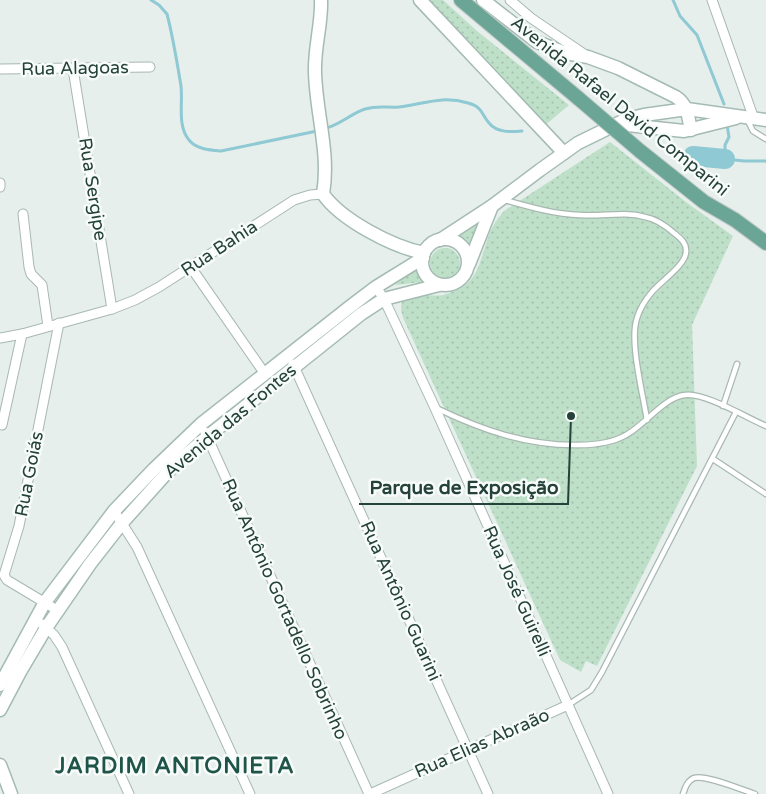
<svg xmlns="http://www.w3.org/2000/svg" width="766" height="794" font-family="'Varela Round',sans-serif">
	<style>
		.green { fill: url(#green-dots) }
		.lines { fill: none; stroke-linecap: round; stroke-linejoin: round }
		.stream { stroke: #8ec9d4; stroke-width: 3 }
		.river { stroke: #8ec9d4; stroke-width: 20 }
		.lane-casing { stroke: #a8b8b2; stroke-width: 7 }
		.street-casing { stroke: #a8b8b2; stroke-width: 11 }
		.secondary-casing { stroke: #a4bbb3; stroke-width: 15 }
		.primary-casing { stroke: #c2cac8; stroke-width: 16 }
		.lane { stroke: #fff; stroke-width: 4.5 }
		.street { stroke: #fff; stroke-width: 9 }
		.secondary { stroke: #fff; stroke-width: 12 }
		.primary { stroke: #6aa596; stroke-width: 14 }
		.primary-bridge-casing { stroke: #c2cac8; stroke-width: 16; stroke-linecap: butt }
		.primary-bridge { stroke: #6aa596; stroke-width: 14 }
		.labels { text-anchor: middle; stroke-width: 5; stroke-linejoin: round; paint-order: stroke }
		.street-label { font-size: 18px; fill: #24423a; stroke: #f7fbf9 }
		.district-label { font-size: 22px; font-weight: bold; letter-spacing: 1px; fill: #1f5548; stroke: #f7fbf9 }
		.leader { fill: none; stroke: #24423a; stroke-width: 2 }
		.callout-dot { fill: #24423a; stroke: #f7fbf9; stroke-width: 2 }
		.callout-label { font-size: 19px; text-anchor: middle; font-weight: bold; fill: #24423a; stroke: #f7fbf9; stroke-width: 5; stroke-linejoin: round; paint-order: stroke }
	</style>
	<defs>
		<pattern id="green-dots" width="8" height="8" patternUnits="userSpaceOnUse" patternTransform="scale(1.25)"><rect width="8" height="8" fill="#bfe0c8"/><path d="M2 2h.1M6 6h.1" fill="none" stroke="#a4c1ad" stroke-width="1.8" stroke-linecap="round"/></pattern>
	</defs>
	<rect width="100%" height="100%" fill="#e6efeb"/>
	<g class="green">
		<path d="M 425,0 L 443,0 L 477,31 L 569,105 L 543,127 Z"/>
		<path d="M 610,142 L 686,202 L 733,236 L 692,325 L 697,466 L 597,666 L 586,661 L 581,672 L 560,660 L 404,320 C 402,314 398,303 405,299 C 415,292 432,297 443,295 C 451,293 459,289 465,285 C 481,274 483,247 491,230 C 495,222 499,217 504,211 Z"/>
		<path d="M 485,215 L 470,249 L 462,240 L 456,236 Z"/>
		<circle cx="445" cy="263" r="15"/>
		<path d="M 415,268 L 422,282 L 395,285 Z"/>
	</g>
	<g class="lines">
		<g class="stream">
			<path d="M 151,0 L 159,5 L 167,14 C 173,37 177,62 181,86 C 183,103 177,126 189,140 C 196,149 209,150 221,151 L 317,131"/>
			<path d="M 673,0 L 680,16 L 697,35 L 724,104"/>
			<path d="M 727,125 L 729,137 L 725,145 L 725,159 L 744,161 L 766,161"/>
			<path d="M 323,129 C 339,126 350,114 365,109 C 379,105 387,108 399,107 C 424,104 442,95 468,103 C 483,107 481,114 489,123 C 497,133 511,132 522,131"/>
		</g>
		<path class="river" d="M 693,156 L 725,159"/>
		<defs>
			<g id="lane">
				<path d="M 747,119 L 753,131 L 766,139"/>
				<path d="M 505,200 C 530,207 554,214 580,215 C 601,217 624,211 645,217 C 656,219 666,226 674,233 C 680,238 687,243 686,252 C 685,266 661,281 652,292 C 646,299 640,308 637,318 C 629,341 643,394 647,420"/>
				<path d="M 723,406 L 737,364"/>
				<path d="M 436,408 C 482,430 527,446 578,445 C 594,445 612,443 626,435 C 645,425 664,397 685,395 C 704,392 747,418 766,426"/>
				<path d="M 713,459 L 766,494"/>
				<path d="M 568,705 L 591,690 L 602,672 L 736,412"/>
				<path d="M 683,794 C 685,788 687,781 694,778 C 705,774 742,790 755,794"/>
			</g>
			<g id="street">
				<path d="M 510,0 L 531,18 L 584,54"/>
				<path d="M 712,0 L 754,119"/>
				<path d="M 0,69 L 150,67"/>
				<path d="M 73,69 L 112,309"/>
				<path d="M 0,183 L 0,187"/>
				<path d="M 23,214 L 29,267 L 31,274 L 42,285 L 48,326"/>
				<path d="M 190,266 L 265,374"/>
				<path d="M 376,287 L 384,299 L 435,408 L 608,794"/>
				<path d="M 0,338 L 22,334 L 112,309 L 135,300 L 159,287 L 294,200 L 310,195 L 323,194"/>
				<path d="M 293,364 L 488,794"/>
				<path d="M 2,425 L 22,334"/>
				<path d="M 205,432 L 369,794"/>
				<path d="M 114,511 L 137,547 L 250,794"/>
				<path d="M 57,610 L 7,580 L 4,575 L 19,526 L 59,323"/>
				<path d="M 42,624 L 54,635 L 62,647 L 129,794"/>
				<path d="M 370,794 L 568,705"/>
			</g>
			<g id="secondary">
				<path d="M 321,0 C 322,24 314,48 315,72 C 316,114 330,152 323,194 C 341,220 393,247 424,253"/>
				<path d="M 420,0 L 564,153"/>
				<path d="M 483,0 L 537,42 L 566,53 L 588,57 L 618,68 L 676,97 C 688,105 688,117 691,130"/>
				<path d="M 618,124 L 684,131 L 736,118"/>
				<circle cx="445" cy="262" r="23"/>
				<path d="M 440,240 L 492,206 L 540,170 L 578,143 L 627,119 L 644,115 L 687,109 L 766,120"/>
				<path d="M 469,264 L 492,206"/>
				<path d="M 0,685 L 45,602 L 114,511 L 154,469 L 201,424 L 351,306 L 376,287 L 423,258"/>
				<path d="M 0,710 L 20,672 L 46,628 L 90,564 L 122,523 L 164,476 L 176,463 L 207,437 L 361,314 L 384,299 L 439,285"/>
				<path d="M 0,765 L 11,794"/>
			</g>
			<g id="primary">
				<path d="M 461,0 L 578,98"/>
				<path d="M 640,151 L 704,202 L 735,220 L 766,243"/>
			</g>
		</defs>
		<use href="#lane" class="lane-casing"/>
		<use href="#street" class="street-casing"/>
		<use href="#secondary" class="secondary-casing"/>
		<use href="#primary" class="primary-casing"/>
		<use href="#lane" class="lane"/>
		<use href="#street" class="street"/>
		<use href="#secondary" class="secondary"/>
		<use href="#primary" class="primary"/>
		<defs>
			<path id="primary-bridge" d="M 578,98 L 640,151"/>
		</defs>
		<use href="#primary-bridge" class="primary-bridge-casing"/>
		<use href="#primary-bridge" class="primary-bridge"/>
	</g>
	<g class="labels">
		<g class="street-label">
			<text transform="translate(75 68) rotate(-1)" y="6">Rua Alagoas</text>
			<text transform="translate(620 106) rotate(39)" y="6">Avenida Rafael David Comparini</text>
			<text transform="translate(93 189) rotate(81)" y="6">Rua Sergipe</text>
			<text transform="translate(219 248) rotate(-33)" y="6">Rua Bahia</text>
			<text transform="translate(230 421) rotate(-40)" y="6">Avenida das Fontes</text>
			<text transform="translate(29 474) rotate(-79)" y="6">Rua Goiás</text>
			<text transform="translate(517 591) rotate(66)" y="6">Rua José Guirelli</text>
			<text transform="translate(401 601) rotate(66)" y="6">Rua Antônio Guarini</text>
			<text transform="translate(285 609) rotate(66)" y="6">Rua Antônio Gortadello Sobrinho</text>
			<text transform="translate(482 743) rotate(-24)" y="6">Rua Elias Abraão</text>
		</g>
		<g class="district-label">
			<text x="175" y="773">JARDIM ANTONIETA</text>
		</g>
	</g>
	<path class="leader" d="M571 416L568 504H359"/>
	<circle class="callout-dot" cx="571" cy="416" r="5"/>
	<g class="callout-label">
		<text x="464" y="494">Parque de Exposição</text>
	</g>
</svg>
